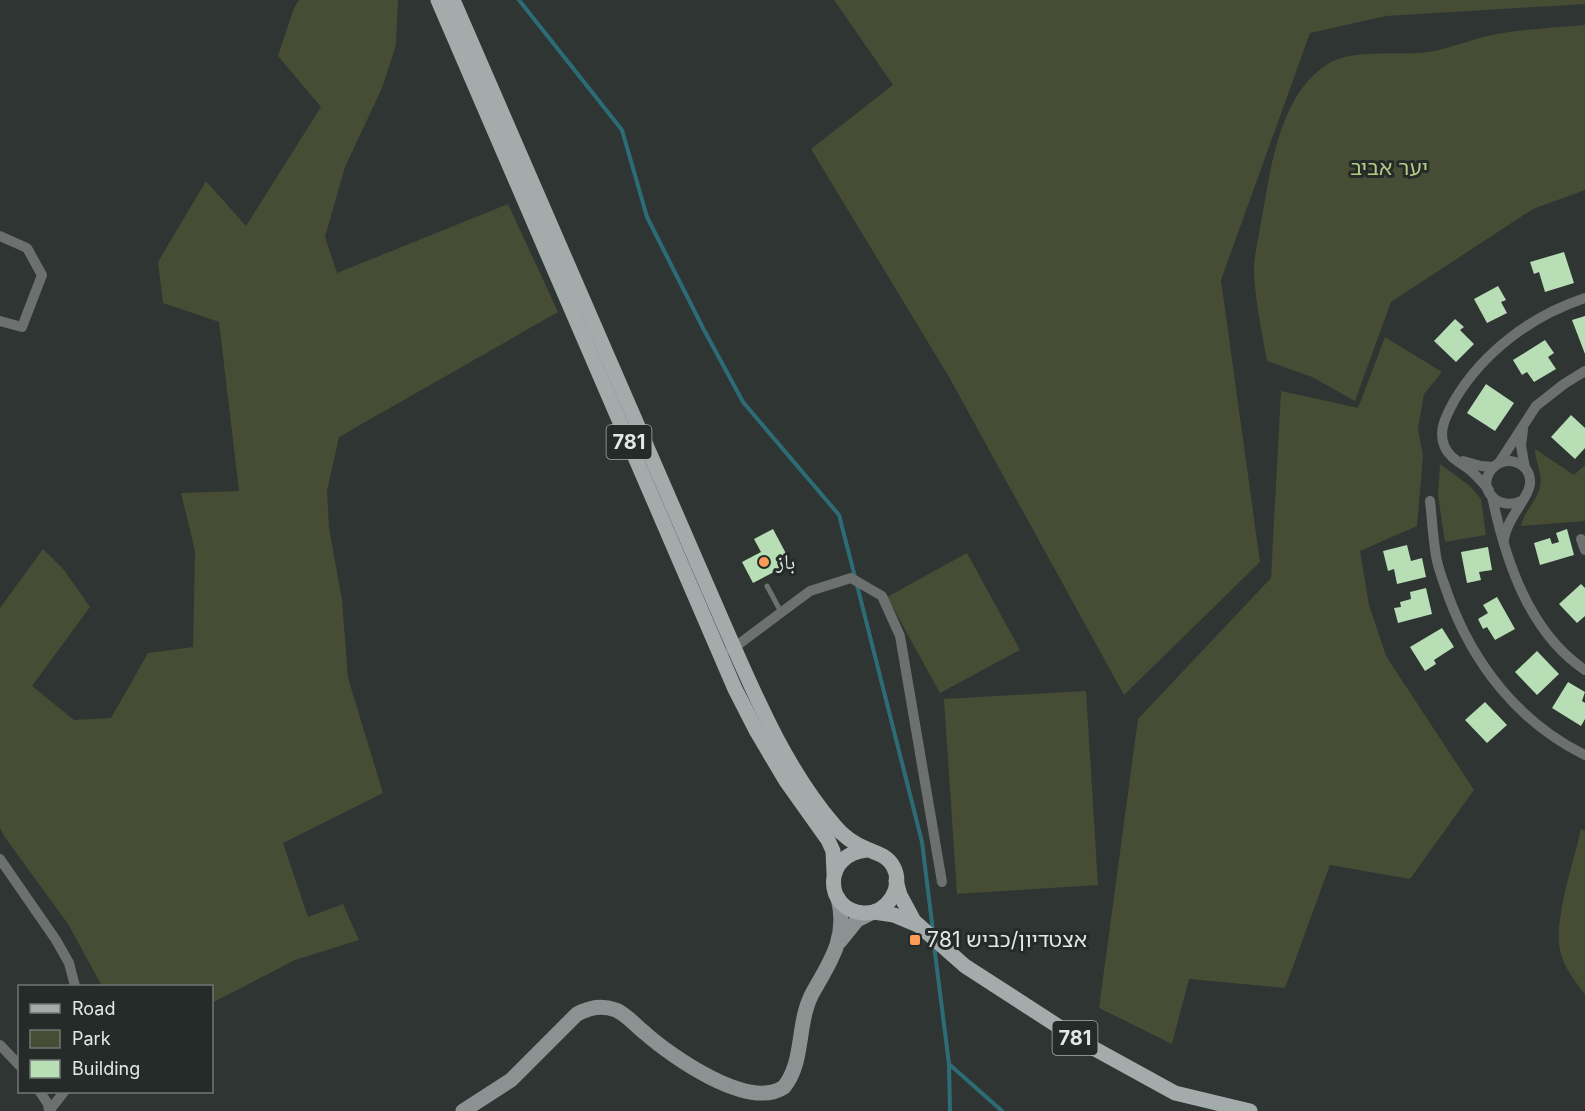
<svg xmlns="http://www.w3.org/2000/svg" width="1585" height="1111" font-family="Inter,'Noto Naskh Arabic','Noto Sans Hebrew',sans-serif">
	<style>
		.green { fill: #464d34 }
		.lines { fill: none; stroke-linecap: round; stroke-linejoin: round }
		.stream { stroke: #2d6c77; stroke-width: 4 }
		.building { fill: #b8deb6 }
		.service { stroke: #6c706f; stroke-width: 5 }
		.minor { stroke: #6c706f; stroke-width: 10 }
		.secondary { stroke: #8b9291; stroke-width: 15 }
		.primary { stroke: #a3acaa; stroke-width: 15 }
		.poi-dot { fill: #fd9c56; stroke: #242b28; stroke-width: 2 }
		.labels { text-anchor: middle; stroke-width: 6; stroke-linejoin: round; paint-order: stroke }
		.shield { fill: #242b28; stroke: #aaafac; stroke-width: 1.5 }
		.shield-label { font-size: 20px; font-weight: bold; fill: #e3e8e5 }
		.park-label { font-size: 21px; fill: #b5c982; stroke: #242b28 }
		.poi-label { font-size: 21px; fill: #e3e8e5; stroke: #242b28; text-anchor: start }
	</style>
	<rect width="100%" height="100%" fill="#2e3532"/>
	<g class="green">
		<path d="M 299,0 L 398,0 L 396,45 L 382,88 L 345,167 L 325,237 L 337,273 L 508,204 L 558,312 L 339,437 L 327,491 L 329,528 L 342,600 L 348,678 L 383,793 L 283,843 L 308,917 L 343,904 L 359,940 L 295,960 L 212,1003 L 212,986 L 102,986 L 68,924 L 4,836 L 0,828 L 0,608 L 43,549 L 64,570 L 90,607 L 32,686 L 74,720 L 111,718 L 148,653 L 193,647 L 195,551 L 181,493 L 239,491 L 219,322 L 163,303 L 158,262 L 206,181 L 246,226 L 321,107 L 278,56 L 294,8 Z"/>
		<path d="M 834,0 L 1585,0 L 1585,4 L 1386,16 L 1310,33 L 1221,280 L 1260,562 L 1124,695 L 949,377 L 811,149 L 893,85 Z"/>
		<path d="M 1585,25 L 1585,190 L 1533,209 L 1391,302 L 1355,401 L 1312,377 L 1267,361 C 1262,333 1256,305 1254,276 C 1253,257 1259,236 1262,217 C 1271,165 1281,88 1333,61 C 1358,49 1400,56 1428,52 C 1454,48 1478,36 1503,33 C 1530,29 1558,27 1585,25 Z"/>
		<path d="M 1385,337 L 1442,372 L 1424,394 L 1418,429 L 1423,456 L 1417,526 L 1360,551 L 1369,605 L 1386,656 L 1474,790 L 1410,879 L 1330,865 L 1285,988 L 1189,979 L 1172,1044 L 1099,1008 L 1138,719 L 1271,578 L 1281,391 L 1358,408 Z"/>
		<path d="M 1535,449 L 1574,475 L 1585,465 L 1585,521 L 1521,526 C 1524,511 1537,501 1540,487 C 1543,473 1535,462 1535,449 Z"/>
		<path d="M 1440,464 L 1470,486 L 1481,499 L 1486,535 L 1445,542 L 1438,495 Z"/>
		<path d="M 967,553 L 1020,650 L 940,693 L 887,597 Z"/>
		<path d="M 1086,691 L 1098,885 L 957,894 L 944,699 Z"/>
		<path d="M 1581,829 L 1585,831 L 1585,994 C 1576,983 1564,967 1561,954 C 1552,923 1574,862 1581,829 Z"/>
	</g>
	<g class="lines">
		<g class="stream">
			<path d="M 519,0 L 622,130 L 647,217 L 703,328 L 743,402 L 839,515 L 855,577"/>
			<path d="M 857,585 L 922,842 L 933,931"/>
			<path d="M 934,945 L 949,1064 L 950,1111"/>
			<path d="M 949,1064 L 1002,1111"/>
		</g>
	</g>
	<g class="building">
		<path d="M 1564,252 L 1574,283 L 1545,292 L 1539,272 L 1534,274 L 1530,262 Z"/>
		<path d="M 1498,286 L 1506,300 L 1501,302 L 1507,313 L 1487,323 L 1474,299 Z"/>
		<path d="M 1585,316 L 1585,354 L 1572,320 Z"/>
		<path d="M 1455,319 L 1464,327 L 1460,330 L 1474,344 L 1456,362 L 1434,341 Z"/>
		<path d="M 1545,340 L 1554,353 L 1548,357 L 1556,369 L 1534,382 L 1527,372 L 1522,375 L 1513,360 Z"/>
		<path d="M 1486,384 L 1514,403 L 1495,431 L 1467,413 Z"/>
		<path d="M 1571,415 L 1585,428 L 1585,448 L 1575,459 L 1551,437 Z"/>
		<path d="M 773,529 L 791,563 L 753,583 L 742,562 L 761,552 L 754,539 Z"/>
		<path d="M 1567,529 L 1574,555 L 1540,565 L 1534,543 L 1550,538 L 1552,544 L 1559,542 L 1556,533 Z"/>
		<path d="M 1407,545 L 1411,561 L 1422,558 L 1426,577 L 1397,584 L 1394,569 L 1388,571 L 1383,551 Z"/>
		<path d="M 1488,547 L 1492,570 L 1479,572 L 1481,580 L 1467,583 L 1461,552 Z"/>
		<path d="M 1581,584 L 1585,588 L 1585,616 L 1577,623 L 1559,604 Z"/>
		<path d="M 1426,588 L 1432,614 L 1398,623 L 1394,608 L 1401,607 L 1400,602 L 1411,599 L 1410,592 Z"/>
		<path d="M 1497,597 L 1515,629 L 1495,640 L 1487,627 L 1483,629 L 1478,619 L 1488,613 L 1483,605 Z"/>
		<path d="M 1442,628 L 1454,647 L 1434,660 L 1436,664 L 1425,671 L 1410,647 Z"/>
		<path d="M 1537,651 L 1559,674 L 1537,695 L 1515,672 Z"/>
		<path d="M 1568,682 L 1585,692 L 1582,701 L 1585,703 L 1585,719 L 1581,726 L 1552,708 Z"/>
		<path d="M 1485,702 L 1507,725 L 1487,743 L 1465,720 Z"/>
	</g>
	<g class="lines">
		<path class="service" d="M 767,586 L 781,612"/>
		<g class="minor">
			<path d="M 0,236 L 27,248 L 42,275 L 22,327 L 0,321"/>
			<path d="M 1523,430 L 1521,446 L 1525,468"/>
			<path d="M 1463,461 L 1481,466 L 1494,467"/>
			<path d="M 1499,463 L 1536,406 L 1564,384 L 1585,371"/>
			<path d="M 1489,490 C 1483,483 1477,476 1470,470 C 1461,463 1448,457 1444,445 C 1438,430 1447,414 1454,401 C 1483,352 1531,316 1585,298"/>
			<path d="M 1492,496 C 1505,559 1529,633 1585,670"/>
			<path d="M 1430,501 C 1432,519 1433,538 1436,556 C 1438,569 1444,583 1448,595 C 1473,664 1519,723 1585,755"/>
			<path d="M 1581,539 L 1585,550"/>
			<path d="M 1504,540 C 1507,516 1532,496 1530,480 C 1529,461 1503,454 1491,470 C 1476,491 1500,511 1521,501"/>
			<path d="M 731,650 L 810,591 L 851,578 L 882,596 L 900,636 L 942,882"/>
			<path d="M 0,859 L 56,940 L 69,963 L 75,986"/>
			<path d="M 0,1045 L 20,1066"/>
			<path d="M 40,1092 L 48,1104 L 49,1111"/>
			<path d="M 49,1111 L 64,1092"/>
		</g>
		<g class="secondary">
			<path d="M 840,941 L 857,920 L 871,913"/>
			<path d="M 463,1111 L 511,1080 L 577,1014 C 591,1007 601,1005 616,1010 C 626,1014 636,1026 645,1033 C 672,1057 749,1111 784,1087 C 805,1061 796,1023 813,992 C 831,961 848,936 838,898"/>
		</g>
		<g class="primary">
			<path d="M 438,0 L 735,689 L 757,732 L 786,781 L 828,840 L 833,851 L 834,873"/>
			<path d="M 453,0 L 725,627 C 755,695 785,768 834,825 C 843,836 854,844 867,849 C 877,854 887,855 893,866 C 905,887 887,915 863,913 C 824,910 822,854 867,850"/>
			<path d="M 896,881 L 900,895 L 914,921 L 965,966 L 1084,1043 L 1175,1093 L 1250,1111"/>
			<path d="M 874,912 L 894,915 L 918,925"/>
		</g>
	</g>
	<g class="poi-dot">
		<circle cx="764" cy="562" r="6"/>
		<rect x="909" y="934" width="12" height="12" rx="3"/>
	</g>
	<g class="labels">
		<g class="shield">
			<rect x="606.5" y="425" width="45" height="34" rx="4.5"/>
			<rect x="1052.5" y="1021" width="45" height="34" rx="4.5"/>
		</g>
		<g class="shield-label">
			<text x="629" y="449">781</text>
			<text x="1075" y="1045">781</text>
		</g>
		<g class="park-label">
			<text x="1389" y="175">יער אביב</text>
		</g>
		<g class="poi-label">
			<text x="776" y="569">باز</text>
			<text x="927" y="947">אצטדיון/כביש 781</text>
		</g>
	</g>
	<rect x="18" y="985" width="195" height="108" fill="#242b28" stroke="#707774" stroke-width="1.5"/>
	<rect x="30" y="1004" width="30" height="9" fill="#a3acaa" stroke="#707774" stroke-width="1.5"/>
	<text x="72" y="1015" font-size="18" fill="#e3e8e5">Road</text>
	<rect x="30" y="1030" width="30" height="18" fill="#464d34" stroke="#707774" stroke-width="1.5"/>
	<text x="72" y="1045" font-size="18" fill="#e3e8e5">Park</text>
	<rect x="30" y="1060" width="30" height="18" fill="#b8deb6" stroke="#707774" stroke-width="1.5"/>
	<text x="72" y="1075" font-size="18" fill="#e3e8e5">Building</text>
</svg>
